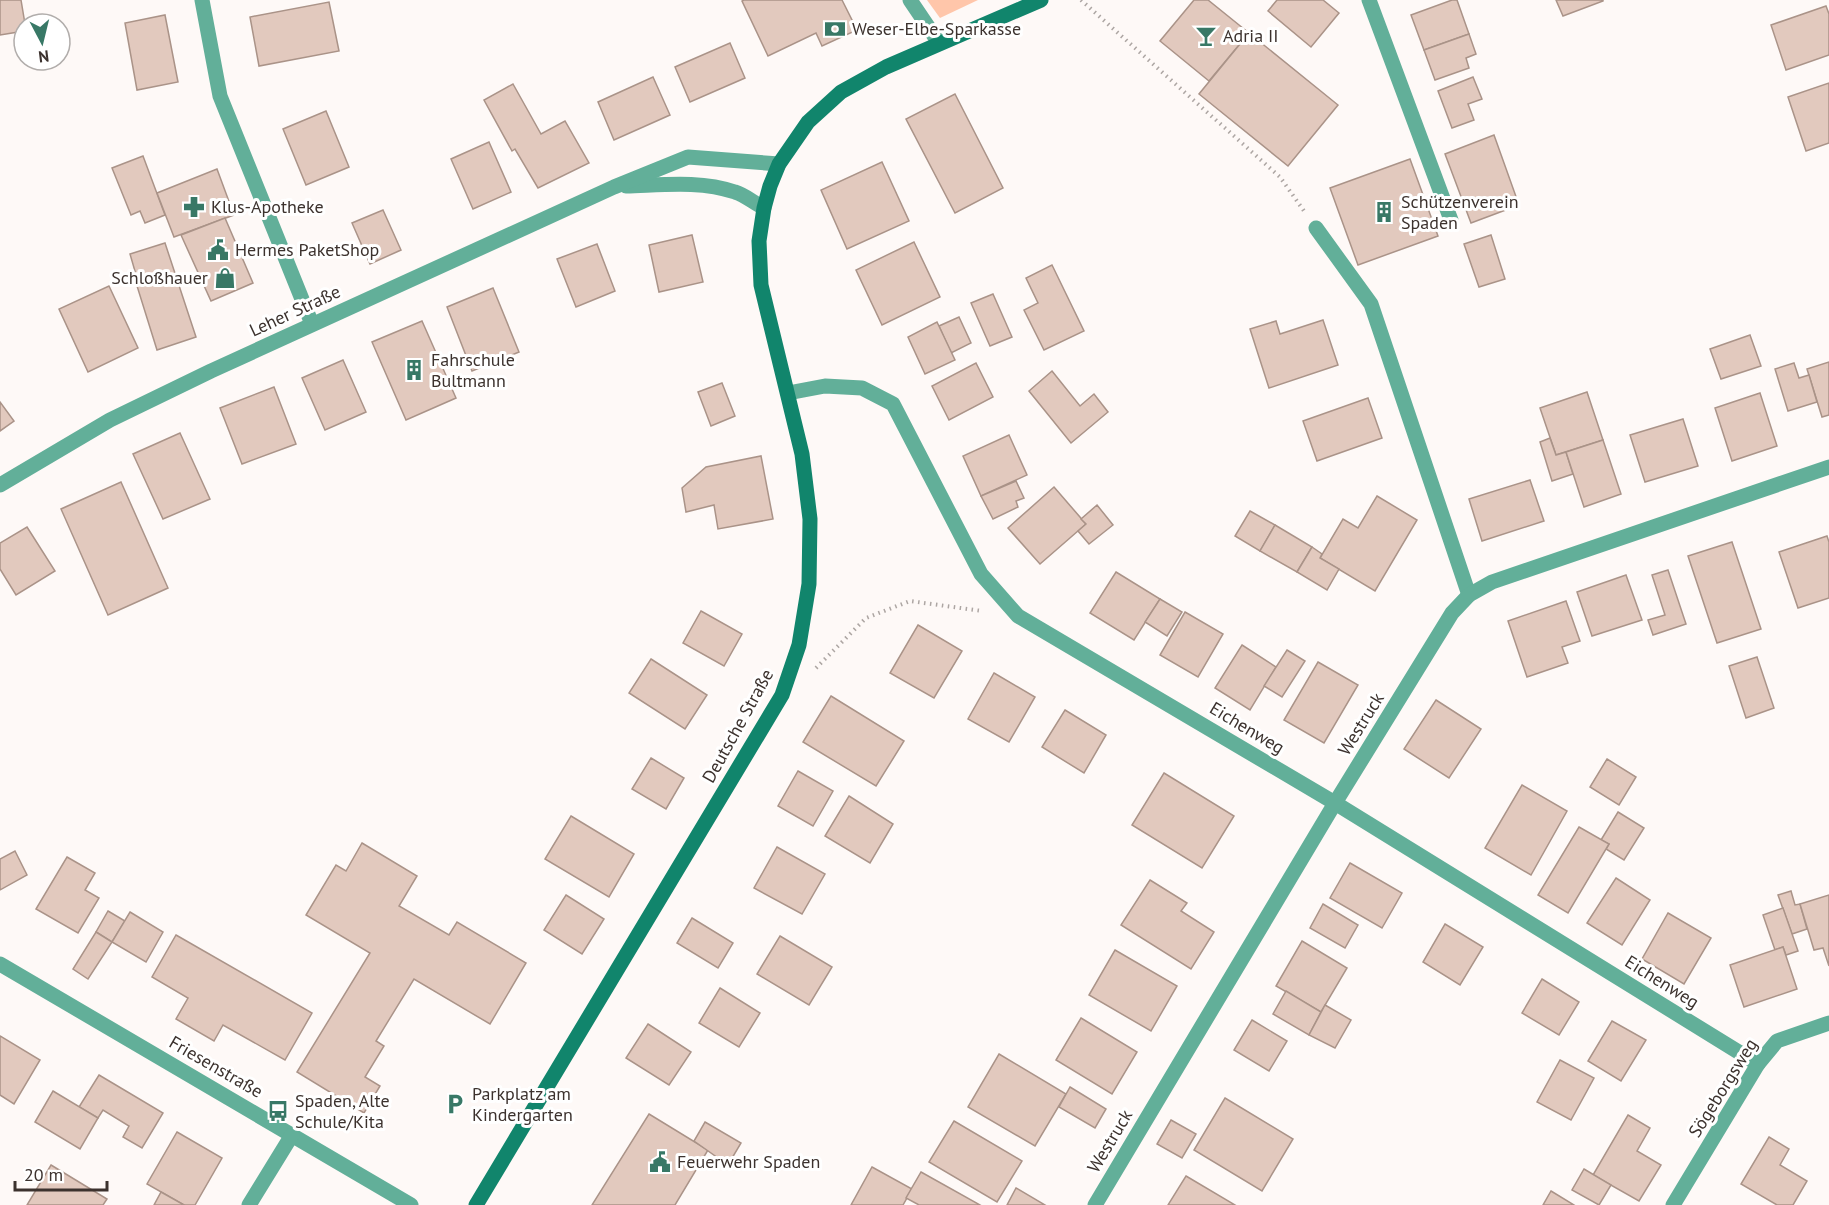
<svg xmlns="http://www.w3.org/2000/svg" width="1829" height="1205" font-family="'PT Sans',sans-serif">
	<style>
		.green { fill: #ffc6aa }
		.building { fill: #e2c9be; stroke: #aa9388; stroke-width: 1.5 }
		.lines { fill: none; stroke-linecap: round; stroke-linejoin: round }
		.path { stroke: #ada6a3; stroke-width: 4; stroke-dasharray: 1.5 4.5; stroke-linecap: butt }
		.lane { stroke: #62af99; stroke-width: 15 }
		.street { stroke: #62af99; stroke-width: 15 }
		.secondary { stroke: #11856c; stroke-width: 15 }
		.labels { text-anchor: middle; stroke-width: 6; stroke-linejoin: round; paint-order: stroke }
		.poi-label { font-size: 18px; fill: #3c322e; stroke: #fff; text-anchor: start }
		.street-label { font-size: 18px; fill: #3c322e; stroke: #fff }
	</style>
	<rect width="100%" height="100%" fill="#fef9f7"/>
	<path class="green" d="M 927,0 L 978,0 L 940,18 Z"/>
	<g class="building">
		<path d="M 0,0 L 21,0 L 25,24 L 24,31 L 0,35 Z"/>
		<path d="M 744,0 L 842,0 L 857,30 L 822,46 L 816,33 L 768,56 L 742,1 Z"/>
		<path d="M 1194,0 L 1208,0 L 1249,33 L 1209,81 L 1160,41 Z"/>
		<path d="M 1277,0 L 1323,0 L 1339,13 L 1311,47 L 1268,11 Z"/>
		<path d="M 1452,0 L 1457,0 L 1469,34 L 1424,50 L 1411,15 Z"/>
		<path d="M 1556,0 L 1603,0 L 1603,1 L 1563,16 Z"/>
		<path d="M 329,2 L 339,51 L 259,66 L 250,17 Z"/>
		<path d="M 1826,6 L 1829,14 L 1829,55 L 1786,70 L 1771,25 Z"/>
		<path d="M 165,15 L 178,82 L 137,90 L 125,23 Z"/>
		<path d="M 1249,33 L 1338,105 L 1288,166 L 1199,94 Z"/>
		<path d="M 1469,34 L 1476,54 L 1466,58 L 1469,68 L 1435,80 L 1424,50 Z"/>
		<path d="M 730,43 L 745,78 L 690,102 L 675,67 Z"/>
		<path d="M 653,77 L 670,115 L 614,140 L 598,102 Z"/>
		<path d="M 1473,77 L 1482,99 L 1468,104 L 1474,120 L 1452,128 L 1438,91 Z"/>
		<path d="M 1829,83 L 1829,143 L 1806,151 L 1788,97 Z"/>
		<path d="M 513,84 L 541,134 L 565,121 L 589,163 L 538,188 L 515,149 L 512,151 L 484,100 Z"/>
		<path d="M 955,94 L 1003,188 L 955,213 L 906,119 Z"/>
		<path d="M 326,111 L 349,167 L 306,185 L 283,129 Z"/>
		<path d="M 1494,135 L 1519,205 L 1471,223 L 1445,154 Z"/>
		<path d="M 489,142 L 511,192 L 473,209 L 451,159 Z"/>
		<path d="M 143,156 L 165,215 L 145,223 L 140,211 L 131,215 L 112,168 Z"/>
		<path d="M 1410,159 L 1438,236 L 1358,265 L 1330,188 Z"/>
		<path d="M 882,162 L 909,221 L 847,249 L 821,190 Z"/>
		<path d="M 217,169 L 234,215 L 174,237 L 157,193 Z"/>
		<path d="M 383,210 L 401,250 L 370,264 L 352,223 Z"/>
		<path d="M 225,218 L 253,283 L 211,301 L 181,235 Z"/>
		<path d="M 692,235 L 703,282 L 659,292 L 649,245 Z"/>
		<path d="M 1491,235 L 1505,279 L 1479,287 L 1464,244 Z"/>
		<path d="M 914,242 L 940,297 L 882,325 L 856,270 Z"/>
		<path d="M 165,243 L 196,337 L 157,350 L 137,286 L 139,285 L 130,254 Z"/>
		<path d="M 597,244 L 615,291 L 576,307 L 557,259 Z"/>
		<path d="M 1052,265 L 1084,331 L 1044,350 L 1024,310 L 1038,303 L 1026,278 Z"/>
		<path d="M 109,286 L 138,348 L 88,372 L 59,309 Z"/>
		<path d="M 493,288 L 519,352 L 472,371 L 447,307 Z"/>
		<path d="M 993,294 L 1012,337 L 990,346 L 971,303 Z"/>
		<path d="M 959,317 L 971,343 L 951,353 L 939,326 Z"/>
		<path d="M 1323,320 L 1338,365 L 1269,388 L 1250,329 L 1276,321 L 1280,334 Z"/>
		<path d="M 422,321 L 456,398 L 406,420 L 372,342 Z"/>
		<path d="M 937,322 L 955,360 L 925,374 L 908,337 Z"/>
		<path d="M 1750,335 L 1761,366 L 1721,379 L 1710,349 Z"/>
		<path d="M 343,360 L 366,412 L 325,430 L 302,378 Z"/>
		<path d="M 1829,362 L 1829,415 L 1822,417 L 1807,369 Z"/>
		<path d="M 976,363 L 993,397 L 949,420 L 932,386 Z"/>
		<path d="M 1794,363 L 1799,378 L 1809,375 L 1817,402 L 1788,411 L 1775,369 Z"/>
		<path d="M 1052,371 L 1080,406 L 1094,394 L 1108,412 L 1071,443 L 1029,391 Z"/>
		<path d="M 722,383 L 735,416 L 711,426 L 698,392 Z"/>
		<path d="M 274,387 L 296,444 L 242,464 L 220,408 Z"/>
		<path d="M 1587,392 L 1603,440 L 1556,455 L 1540,408 Z"/>
		<path d="M 1760,393 L 1777,446 L 1732,461 L 1715,408 Z"/>
		<path d="M 1368,398 L 1382,438 L 1317,461 L 1303,421 Z"/>
		<path d="M 0,402 L 14,421 L 0,431 Z"/>
		<path d="M 1683,419 L 1698,466 L 1645,482 L 1630,435 Z"/>
		<path d="M 180,433 L 210,499 L 163,519 L 133,454 Z"/>
		<path d="M 1009,435 L 1027,475 L 981,496 L 963,456 Z"/>
		<path d="M 1550,438 L 1556,455 L 1566,452 L 1573,474 L 1552,481 L 1540,442 Z"/>
		<path d="M 1603,440 L 1621,494 L 1584,507 L 1566,452 Z"/>
		<path d="M 761,456 L 773,519 L 718,529 L 714,505 L 686,512 L 682,488 L 706,467 Z"/>
		<path d="M 1530,480 L 1544,521 L 1482,541 L 1469,499 Z"/>
		<path d="M 1016,481 L 1024,498 L 1016,501 L 1018,507 L 993,519 L 981,496 Z"/>
		<path d="M 121,482 L 168,588 L 108,615 L 61,509 Z"/>
		<path d="M 1054,487 L 1086,524 L 1040,564 L 1008,528 Z"/>
		<path d="M 1377,496 L 1417,520 L 1375,591 L 1320,558 L 1343,519 L 1358,528 Z"/>
		<path d="M 1097,505 L 1113,525 L 1089,544 L 1078,531 L 1086,524 L 1081,519 Z"/>
		<path d="M 1250,511 L 1275,525 L 1260,551 L 1235,536 Z"/>
		<path d="M 1275,525 L 1312,547 L 1297,572 L 1260,551 Z"/>
		<path d="M 27,527 L 55,571 L 16,595 L 0,569 L 0,543 Z"/>
		<path d="M 1827,536 L 1829,542 L 1829,598 L 1798,608 L 1779,552 Z"/>
		<path d="M 1732,542 L 1761,629 L 1717,643 L 1688,556 Z"/>
		<path d="M 1312,547 L 1322,554 L 1320,558 L 1339,569 L 1327,590 L 1297,572 Z"/>
		<path d="M 1668,570 L 1686,624 L 1653,635 L 1648,620 L 1665,615 L 1652,575 Z"/>
		<path d="M 1116,572 L 1160,599 L 1134,640 L 1090,613 Z"/>
		<path d="M 1626,575 L 1642,620 L 1592,636 L 1577,592 Z"/>
		<path d="M 1160,599 L 1182,612 L 1167,636 L 1145,622 Z"/>
		<path d="M 1566,601 L 1580,641 L 1562,647 L 1568,663 L 1527,677 L 1508,621 Z"/>
		<path d="M 701,611 L 742,634 L 724,666 L 683,643 Z"/>
		<path d="M 1185,612 L 1223,634 L 1198,677 L 1160,655 Z"/>
		<path d="M 918,625 L 962,651 L 934,698 L 890,673 Z"/>
		<path d="M 1242,645 L 1276,667 L 1250,710 L 1215,688 Z"/>
		<path d="M 1287,650 L 1305,661 L 1282,697 L 1264,686 Z"/>
		<path d="M 1757,657 L 1774,708 L 1746,718 L 1729,666 Z"/>
		<path d="M 651,659 L 707,695 L 685,729 L 629,693 Z"/>
		<path d="M 1318,662 L 1358,685 L 1324,743 L 1284,720 Z"/>
		<path d="M 994,673 L 1035,697 L 1009,742 L 968,719 Z"/>
		<path d="M 831,696 L 904,741 L 876,786 L 803,742 Z"/>
		<path d="M 1436,700 L 1481,729 L 1449,778 L 1404,749 Z"/>
		<path d="M 1065,710 L 1106,735 L 1084,773 L 1042,747 Z"/>
		<path d="M 651,758 L 684,778 L 666,809 L 632,789 Z"/>
		<path d="M 1607,759 L 1636,777 L 1619,805 L 1590,787 Z"/>
		<path d="M 798,771 L 833,791 L 813,826 L 778,806 Z"/>
		<path d="M 1164,773 L 1234,816 L 1202,868 L 1132,825 Z"/>
		<path d="M 1522,785 L 1567,811 L 1531,875 L 1485,848 Z"/>
		<path d="M 849,796 L 893,824 L 870,863 L 825,836 Z"/>
		<path d="M 1618,812 L 1644,828 L 1624,860 L 1606,849 L 1609,844 L 1601,840 Z"/>
		<path d="M 571,816 L 634,854 L 609,897 L 545,859 Z"/>
		<path d="M 1579,827 L 1609,844 L 1568,913 L 1538,895 Z"/>
		<path d="M 362,843 L 417,876 L 399,906 L 449,935 L 457,922 L 526,963 L 490,1024 L 414,979 L 376,1041 L 384,1046 L 365,1077 L 380,1086 L 364,1113 L 297,1072 L 370,953 L 306,915 L 336,865 L 346,871 Z"/>
		<path d="M 777,847 L 825,874 L 802,914 L 754,888 Z"/>
		<path d="M 15,851 L 27,875 L 0,890 L 0,859 Z"/>
		<path d="M 67,857 L 95,873 L 85,890 L 99,898 L 78,933 L 36,909 Z"/>
		<path d="M 1350,863 L 1402,893 L 1382,928 L 1330,898 Z"/>
		<path d="M 1616,878 L 1650,900 L 1622,945 L 1587,923 Z"/>
		<path d="M 1150,880 L 1187,903 L 1181,911 L 1214,932 L 1191,969 L 1121,925 Z"/>
		<path d="M 1791,891 L 1795,905 L 1800,904 L 1807,929 L 1792,934 L 1778,895 Z"/>
		<path d="M 566,895 L 604,919 L 582,954 L 544,930 Z"/>
		<path d="M 1829,895 L 1829,966 L 1823,948 L 1814,950 L 1800,904 Z"/>
		<path d="M 1323,904 L 1358,925 L 1345,948 L 1310,928 Z"/>
		<path d="M 1783,908 L 1798,951 L 1786,955 L 1783,947 L 1775,950 L 1763,915 Z"/>
		<path d="M 108,911 L 125,921 L 112,942 L 96,932 Z"/>
		<path d="M 130,912 L 163,932 L 146,962 L 112,942 Z"/>
		<path d="M 1668,913 L 1711,938 L 1684,984 L 1642,959 Z"/>
		<path d="M 692,918 L 733,943 L 718,968 L 677,943 Z"/>
		<path d="M 1445,924 L 1483,947 L 1460,985 L 1423,962 Z"/>
		<path d="M 96,932 L 112,942 L 88,979 L 73,969 Z"/>
		<path d="M 176,935 L 312,1013 L 285,1060 L 223,1025 L 214,1041 L 176,1019 L 188,998 L 152,977 Z"/>
		<path d="M 780,936 L 832,967 L 809,1005 L 757,974 Z"/>
		<path d="M 1302,941 L 1347,968 L 1321,1012 L 1276,986 Z"/>
		<path d="M 1783,947 L 1797,989 L 1744,1007 L 1730,965 Z"/>
		<path d="M 1115,950 L 1177,986 L 1151,1031 L 1089,995 Z"/>
		<path d="M 1542,979 L 1579,1002 L 1559,1035 L 1522,1013 Z"/>
		<path d="M 720,988 L 760,1013 L 739,1047 L 699,1023 Z"/>
		<path d="M 1286,991 L 1321,1012 L 1309,1035 L 1273,1014 Z"/>
		<path d="M 1325,1005 L 1351,1020 L 1335,1048 L 1309,1035 Z"/>
		<path d="M 1081,1018 L 1137,1052 L 1112,1094 L 1056,1060 Z"/>
		<path d="M 1252,1020 L 1287,1041 L 1269,1071 L 1234,1050 Z"/>
		<path d="M 1612,1021 L 1646,1040 L 1621,1081 L 1588,1061 Z"/>
		<path d="M 648,1024 L 691,1052 L 669,1085 L 626,1058 Z"/>
		<path d="M 0,1036 L 40,1060 L 14,1104 L 0,1095 Z"/>
		<path d="M 999,1054 L 1066,1094 L 1035,1146 L 968,1107 Z"/>
		<path d="M 1560,1060 L 1594,1078 L 1571,1120 L 1537,1102 Z"/>
		<path d="M 99,1075 L 163,1113 L 142,1148 L 123,1137 L 129,1126 L 103,1110 L 98,1118 L 79,1107 Z"/>
		<path d="M 1070,1087 L 1106,1109 L 1095,1128 L 1059,1107 Z"/>
		<path d="M 53,1091 L 98,1118 L 80,1149 L 35,1122 Z"/>
		<path d="M 1225,1098 L 1293,1139 L 1262,1191 L 1194,1150 Z"/>
		<path d="M 649,1114 L 708,1150 L 675,1205 L 592,1205 Z"/>
		<path d="M 1628,1115 L 1650,1128 L 1637,1151 L 1661,1165 L 1639,1201 L 1593,1175 Z"/>
		<path d="M 1171,1120 L 1196,1134 L 1182,1158 L 1157,1144 Z"/>
		<path d="M 954,1121 L 1022,1161 L 997,1202 L 929,1162 Z"/>
		<path d="M 705,1122 L 741,1143 L 728,1165 L 694,1141 Z"/>
		<path d="M 177,1132 L 222,1158 L 195,1205 L 184,1205 L 147,1184 Z"/>
		<path d="M 1769,1137 L 1789,1149 L 1780,1165 L 1807,1181 L 1793,1205 L 1777,1205 L 1741,1184 Z"/>
		<path d="M 51,1165 L 107,1199 L 103,1205 L 27,1205 Z"/>
		<path d="M 872,1167 L 912,1189 L 903,1205 L 851,1205 Z"/>
		<path d="M 1584,1169 L 1611,1185 L 1599,1205 L 1572,1190 Z"/>
		<path d="M 921,1172 L 980,1205 L 919,1205 L 906,1198 Z"/>
		<path d="M 1186,1176 L 1235,1205 L 1168,1205 Z"/>
		<path d="M 1016,1188 L 1045,1205 L 1007,1205 Z"/>
		<path d="M 1551,1191 L 1574,1205 L 1543,1205 Z"/>
		<path d="M 161,1192 L 184,1205 L 154,1205 Z"/>
	</g>
	<g class="lines">
		<g class="path">
			<path d="M 1081,0 L 1280,177 L 1304,211"/>
			<path d="M 816,668 L 866,618 L 910,601 L 982,611"/>
		</g>
		<g class="lane">
			<path d="M 1369,0 L 1451,220"/>
			<path d="M 1316,228 L 1371,304 L 1469,595"/>
		</g>
		<g class="street">
			<path d="M 202,0 L 220,96 L 312,324"/>
			<path d="M 910,0 L 939,43"/>
			<path d="M 626,186 C 662,185 700,180 735,192 C 745,195 754,203 764,208"/>
			<path d="M 788,393 L 825,386 L 862,388 L 893,404 L 981,574 L 1018,616 L 1335,803 L 1758,1064"/>
			<path d="M 0,485 L 110,420 L 211,371 L 614,187 L 688,157 L 779,164"/>
			<path d="M 0,964 L 411,1205"/>
			<path d="M 249,1205 L 292,1135"/>
			<path d="M 1095,1205 L 1335,803 L 1452,613 L 1469,595 L 1492,582 L 1829,467"/>
			<path d="M 1673,1205 L 1758,1064 L 1777,1041 L 1829,1023"/>
		</g>
		<path class="secondary" d="M 476,1205 L 782,695 L 799,645 L 809,584 L 810,519 L 802,454 L 761,285 L 759,241 L 764,208 L 770,186 L 779,164 L 808,122 L 841,92 L 886,67 L 1041,0"/>
	</g>
	<defs>
		<symbol id="bank-bare" viewBox="-9 -9 18 18"><path d="M-6-4H6V4H-6ZM0-2.3a2.3 2.3 0 1 0 0 4.6a2.3 2.3 0 1 0 0-4.6Z" fill="#387866" stroke="#fff" stroke-width="2.5" paint-order="stroke"/></symbol>
		<symbol id="bar-bare" viewBox="-9 -9 18 18"><path d="M-6-5H6L.8 .8V4.5H3.5V6h-7V4.5H-.8V.8Z" fill="#387866" stroke="#fff" stroke-width="2.5" paint-order="stroke"/></symbol>
		<symbol id="pharmacy-bare" viewBox="-9 -9 18 18"><path d="M-2-6h4v4h4v4h-4v4h-4v-4h-4v-4h4Z" fill="#387866" stroke="#fff" stroke-width="2.5" paint-order="stroke"/></symbol>
		<symbol id="building-bare" viewBox="-9 -9 18 18"><path d="M-4-6H4V6H1V3H-1V6H-4ZM-2.5-4.3h1.7v1.8h-1.7ZM.8-4.3h1.7v1.8H.8ZM-2.5-1h1.7V.8h-1.7ZM.8-1h1.7V.8H.8Z" fill="#387866" stroke="#fff" stroke-width="2.5" paint-order="stroke"/></symbol>
		<symbol id="civic-bare" viewBox="-9 -9 18 18"><path d="M-.6-6.5H3V-4.5H.6V-3L4-1V1h2V6H-6V1h2V-1L-.6-3ZM-1.2 2.5V6h2.4V2.5Z" fill="#387866" stroke="#fff" stroke-width="2.5" paint-order="stroke"/></symbol>
		<symbol id="shop-bare" viewBox="-9 -9 18 18"><path d="M-5-2.5h2.3a2.7 3.5 0 0 1 5.4 0H5L5.5 6h-11ZM-1.5-2.5h3a1.5 2.3 0 0 0-3 0Z" fill="#387866" stroke="#fff" stroke-width="2.5" paint-order="stroke"/></symbol>
		<symbol id="parking-bare" viewBox="-9 -9 18 18"><path d="M-3.5-5.5H1a3.5 3.5 0 0 1 0 7H-1V5.5H-3.5ZM-1-3.4V-.6H.8a1.4 1.4 0 0 0 0-2.8Z" fill="#387866" stroke="#fff" stroke-width="2.5" paint-order="stroke"/></symbol>
		<symbol id="bus-bare" viewBox="-9 -9 18 18"><path d="M-5-6H5V4H4V6H2V4H-2V6H-4V4H-5ZM-3.5-4V0h7V-4ZM-3.5 1.2v1.5H-2V1.2ZM2 1.2v1.5H3.5V1.2Z" fill="#387866" stroke="#fff" stroke-width="2.5" paint-order="stroke"/></symbol>
	</defs>
	<g fill-rule="evenodd">
		<use href="#bank-bare" x="820" y="14" width="30" height="30"/>
		<use href="#bar-bare" x="1191" y="21" width="30" height="30"/>
		<use href="#pharmacy-bare" x="179" y="192" width="30" height="30"/>
		<use href="#building-bare" x="1369" y="197" width="30" height="30"/>
		<use href="#civic-bare" x="203" y="235" width="30" height="30"/>
		<use href="#shop-bare" x="210" y="263" width="30" height="30"/>
		<use href="#building-bare" x="399" y="355" width="30" height="30"/>
		<use href="#parking-bare" x="440" y="1089" width="30" height="30"/>
		<use href="#bus-bare" x="263" y="1096" width="30" height="30"/>
		<use href="#civic-bare" x="645" y="1147" width="30" height="30"/>
	</g>
	<g class="labels">
		<g class="poi-label">
			<text x="852" y="35">Weser-Elbe-Sparkasse</text>
			<text x="1223" y="42">Adria II</text>
			<text x="1401" y="208">Schützenverein<tspan x="1401" dy="21">Spaden</tspan></text>
			<text x="211" y="213">Klus-Apotheke</text>
			<text x="235" y="256">Hermes PaketShop</text>
			<text x="208" y="284" text-anchor="end">Schloßhauer</text>
			<text x="431" y="366">Fahrschule<tspan x="431" dy="21">Bultmann</tspan></text>
			<text x="472" y="1100">Parkplatz am<tspan x="472" dy="21">Kindergarten</tspan></text>
			<text x="295" y="1107">Spaden, Alte<tspan x="295" dy="21">Schule/Kita</tspan></text>
			<text x="677" y="1168">Feuerwehr Spaden</text>
		</g>
		<g class="street-label">
			<text transform="translate(295 311) rotate(-25)" y="6">Leher Straße</text>
			<text transform="translate(1361 724) rotate(-58)" y="6">Westruck</text>
			<text transform="translate(738 726) rotate(-61)" y="6">Deutsche Straße</text>
			<text transform="translate(1247 728) rotate(31)" y="6">Eichenweg</text>
			<text transform="translate(1662 982) rotate(32)" y="6">Eichenweg</text>
			<text transform="translate(216 1067) rotate(30)" y="6">Friesenstraße</text>
			<text transform="translate(1723 1088) rotate(-58)" y="6">Sögeborgsweg</text>
			<text transform="translate(1110 1141) rotate(-59)" y="6">Westruck</text>
		</g>
	</g>
	<g transform="translate(42 42) rotate(173)"><circle r="28" fill="#ffffff" stroke="#b1adab" stroke-width="1.5"/>
	<path d="M0-4.5L10 22L0 15L-10 22Z" fill="#387866"/>
	<text y="-9" font-size="16" font-weight="bold" text-anchor="middle" fill="#3c322e">N</text>
	</g>
	<path d="M15 1181v9h92v-9" fill="none" stroke="#3c322e" stroke-width="3"/>
	<text x="24" y="1181" font-size="18" fill="#3c322e" stroke="#ffffff" stroke-width="4.5" paint-order="stroke">20 m</text>
</svg>
